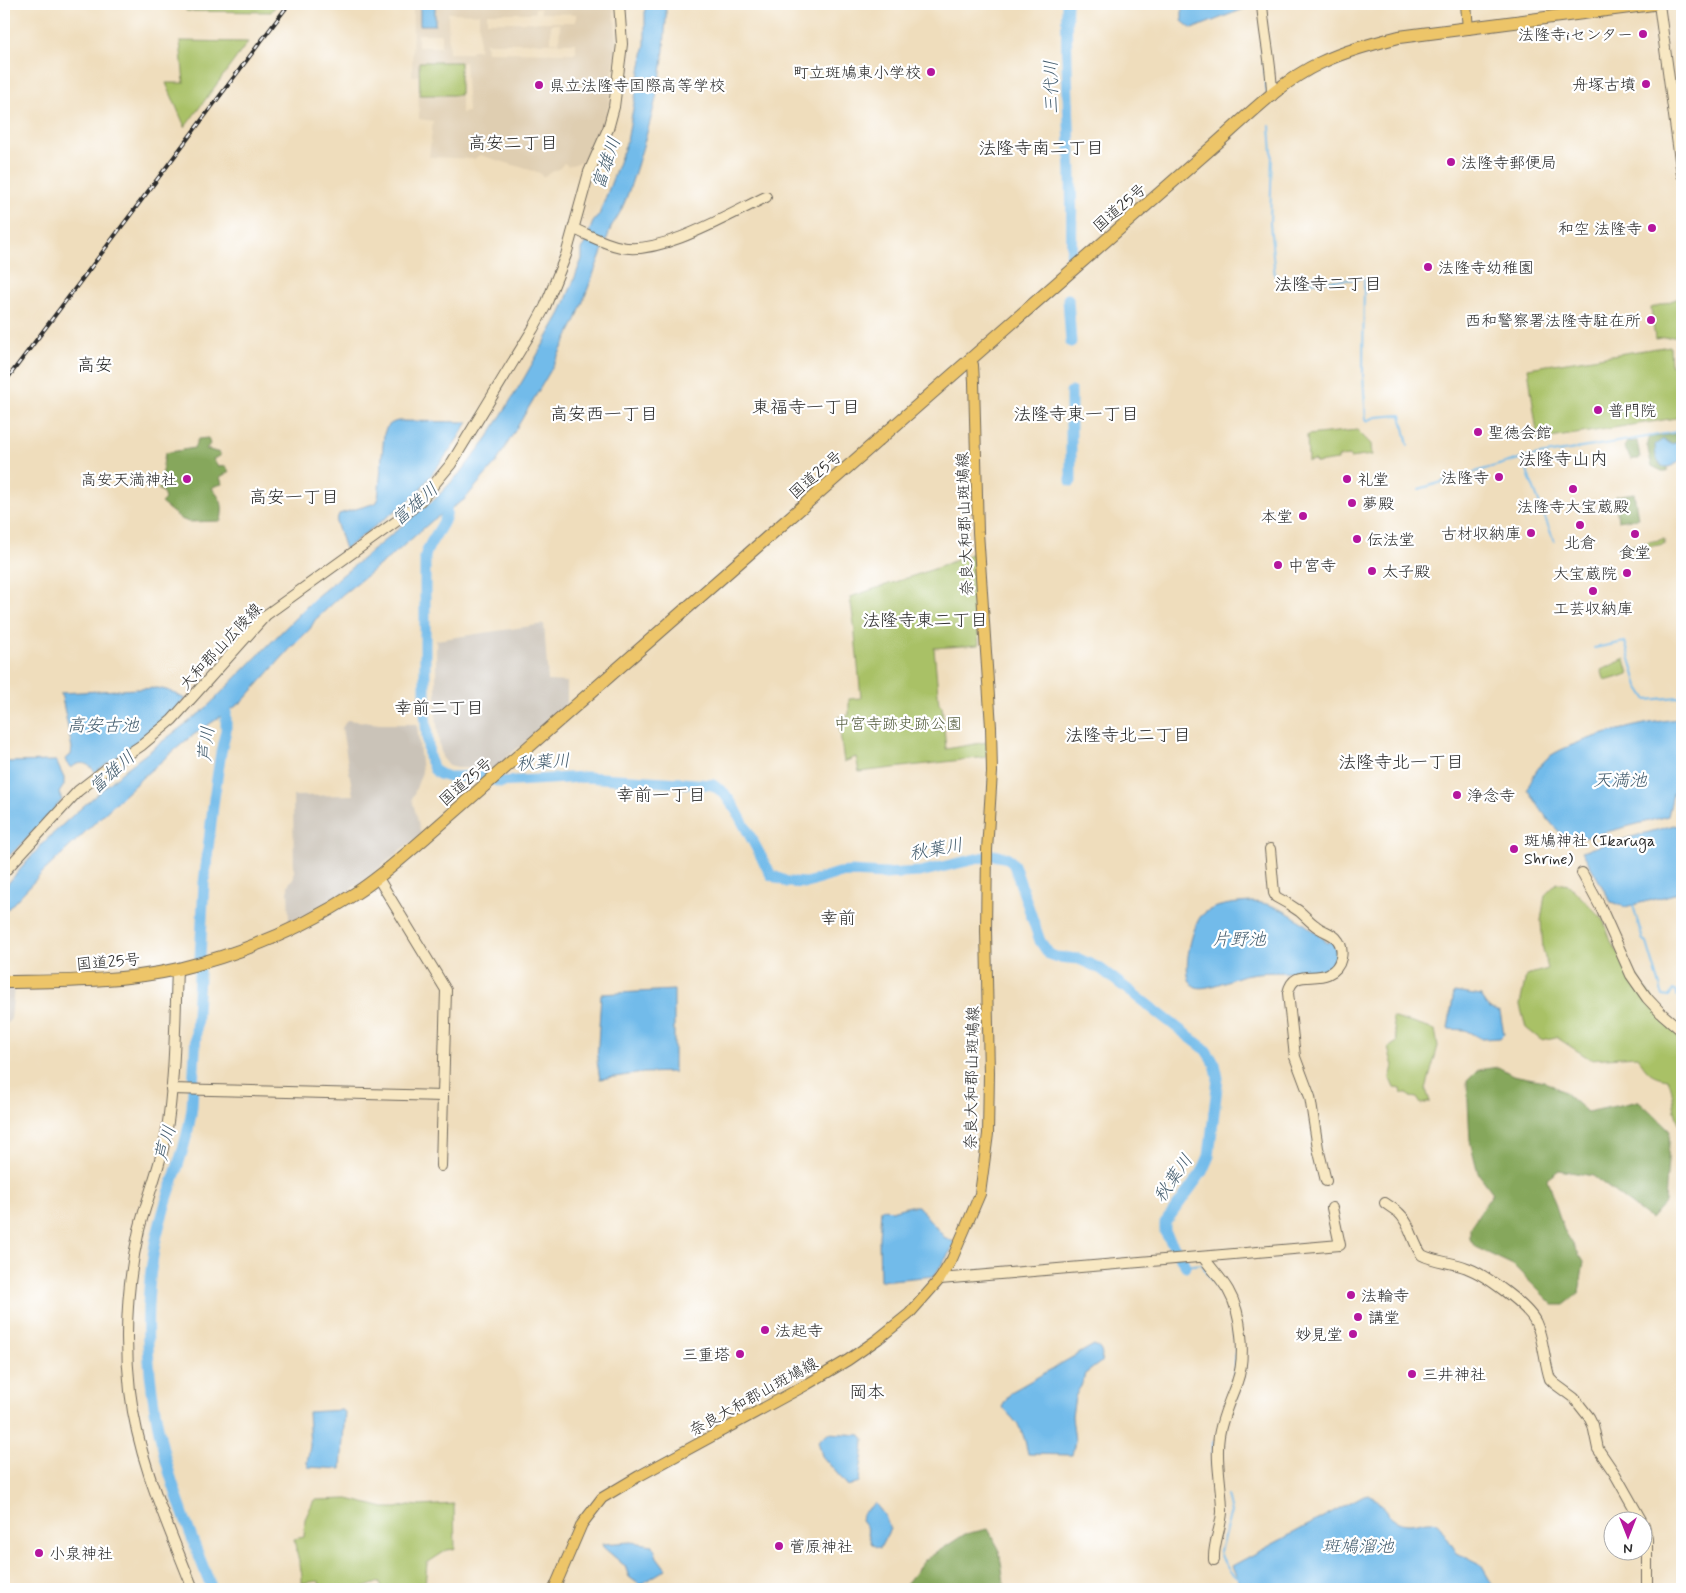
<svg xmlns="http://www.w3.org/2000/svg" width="1686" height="1593" font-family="Mynerve,'Klee One',sans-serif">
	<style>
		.built { fill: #dfceb1; fill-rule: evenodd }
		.industrial { fill: #cac3b8 }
		.green { fill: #a9c166; stroke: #6a7648 }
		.forest { fill: #86a75b; stroke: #586943 }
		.water { fill: #72bbea; stroke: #4e738a }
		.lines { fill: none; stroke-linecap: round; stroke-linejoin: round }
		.stream { stroke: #72bbea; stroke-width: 2 }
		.river { stroke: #72bbea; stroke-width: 11 }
		.secondary-casing { stroke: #70695e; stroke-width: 12 }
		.primary-casing { stroke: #70695e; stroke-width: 12 }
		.highway-casing { stroke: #70695e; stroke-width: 14 }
		.secondary { stroke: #f8e8c3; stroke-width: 10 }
		.primary { stroke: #edc569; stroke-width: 10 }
		.highway { stroke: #edc569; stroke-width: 12 }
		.rail-casing { stroke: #2b2b2b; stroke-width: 4 }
		.rail { stroke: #fff; stroke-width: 2; stroke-dasharray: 5.5; stroke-linecap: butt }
		.poi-dot { fill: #b5179e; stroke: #fff; stroke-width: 2 }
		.labels { text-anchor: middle; stroke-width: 4.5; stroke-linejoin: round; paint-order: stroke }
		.poi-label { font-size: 16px; fill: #2b2b2b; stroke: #fff; text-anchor: start }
		.street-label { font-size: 16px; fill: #2b2b2b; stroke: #fff }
		.park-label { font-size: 16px; fill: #576040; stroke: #fff }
		.water-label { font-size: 18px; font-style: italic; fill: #445d6e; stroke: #fff }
		.neighbourhood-label { font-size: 18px; fill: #2b2b2b; stroke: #fff }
	</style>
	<rect width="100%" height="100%" fill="#fff"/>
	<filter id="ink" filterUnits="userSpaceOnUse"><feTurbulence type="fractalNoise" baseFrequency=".02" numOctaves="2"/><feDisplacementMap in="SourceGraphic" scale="10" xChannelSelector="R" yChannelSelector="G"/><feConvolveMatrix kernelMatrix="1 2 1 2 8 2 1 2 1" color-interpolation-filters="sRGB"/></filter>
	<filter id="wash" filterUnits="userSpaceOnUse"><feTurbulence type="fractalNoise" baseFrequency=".0096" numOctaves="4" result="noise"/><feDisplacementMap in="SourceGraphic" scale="20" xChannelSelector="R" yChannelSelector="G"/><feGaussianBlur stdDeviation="1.12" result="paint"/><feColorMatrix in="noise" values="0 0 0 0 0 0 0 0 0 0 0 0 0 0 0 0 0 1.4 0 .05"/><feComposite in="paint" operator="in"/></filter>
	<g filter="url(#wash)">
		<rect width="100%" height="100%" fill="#efddbc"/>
		<path class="built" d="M 413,4 L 420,4 L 420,25 L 435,25 L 435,4 L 613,4 L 617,41 L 609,104 L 605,119 L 596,142 L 582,162 L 568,166 L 564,163 L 560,168 L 542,177 L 540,173 L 480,155 L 474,159 L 429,157 L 433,121 L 419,119 L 418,76 L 412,76 ZM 535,8 L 540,8 L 541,13 L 576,14 L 576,22 L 487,22 L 487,13 L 535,13 ZM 448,13 L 479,14 L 479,50 L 472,50 L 471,53 L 449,53 ZM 551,24 L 560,24 L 559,42 L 551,42 ZM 418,34 L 441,34 L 441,47 L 418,47 ZM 486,43 L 576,43 L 576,53 L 487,52 ZM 465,62 L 468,112 L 461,113 L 461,63 Z"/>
		<g class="industrial">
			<path d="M 544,624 L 548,681 L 567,682 L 567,707 L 493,769 L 456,768 L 449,766 L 442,757 L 439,743 L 436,714 L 436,640 Z"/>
			<path d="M 347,720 L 380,724 L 417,724 L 422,772 L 412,799 L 421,834 L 366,879 L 341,896 L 289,923 L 288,885 L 294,877 L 293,796 L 353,795 L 342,728 Z"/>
			<path d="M 4,987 L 14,987 L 11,1019 L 4,1027 Z"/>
		</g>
		<g class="green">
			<path d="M 187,4 L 277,4 L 271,12 L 186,11 Z"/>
			<path d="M 180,41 L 248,42 L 185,127 L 166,83 L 184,83 Z"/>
			<path d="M 419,62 L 460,62 L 460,95 L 420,95 Z"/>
			<path d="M 1682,297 L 1682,335 L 1655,339 L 1651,308 Z"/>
			<path d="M 1670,346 L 1671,366 L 1676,367 L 1682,403 L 1682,417 L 1538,440 L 1528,368 Z"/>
			<path d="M 1357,430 L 1371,444 L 1372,455 L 1350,458 L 1350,456 L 1338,457 L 1338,460 L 1317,463 L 1314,460 L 1308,461 L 1307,435 Z"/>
			<path d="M 1664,539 L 1664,544 L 1619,552 L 1618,548 Z"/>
			<path d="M 973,553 L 979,645 L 934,648 L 939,704 L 942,706 L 946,749 L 987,742 L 987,757 L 859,772 L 856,757 L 844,762 L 838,717 L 849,715 L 849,699 L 861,698 L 854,624 L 850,597 L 934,569 Z"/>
			<path d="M 1625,659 L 1629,674 L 1605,681 L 1601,670 Z"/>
			<path d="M 1557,883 L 1569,885 L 1603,919 L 1612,944 L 1682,1037 L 1682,1124 L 1679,1123 C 1672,1109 1675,1093 1668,1079 C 1649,1076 1647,1071 1637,1056 L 1590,1059 L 1556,1037 L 1541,1040 L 1526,1028 L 1520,1005 L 1526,975 L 1548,969 L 1543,950 L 1541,921 L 1545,895 Z"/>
			<path d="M 1392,1017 L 1435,1030 L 1438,1046 L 1426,1089 L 1430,1102 L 1421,1104 L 1417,1098 L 1410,1097 L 1408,1094 L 1402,1094 L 1401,1089 L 1394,1088 L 1390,1079 L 1393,1066 L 1388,1048 L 1397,1042 Z"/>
			<path d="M 348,1499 L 384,1508 L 397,1508 L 409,1505 L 420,1506 L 454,1504 L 455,1549 L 447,1550 L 427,1563 L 425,1585 L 429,1589 L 382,1589 L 380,1582 L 359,1589 L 320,1589 L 319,1581 L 302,1583 C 303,1570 296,1553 294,1539 L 304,1537 L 305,1519 L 314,1500 Z"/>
		</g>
		<g class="forest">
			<path d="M 1682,433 L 1682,452 L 1682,445 L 1678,442 L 1671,444 L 1666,441 L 1659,464 L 1662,466 L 1668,467 L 1667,471 L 1662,471 L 1652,466 C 1650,457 1645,445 1650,437 Z"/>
			<path d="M 208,438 L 210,444 L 206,449 L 220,453 L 220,456 L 213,459 L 218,467 L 226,466 L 229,472 L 220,477 L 222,484 L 215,486 L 212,488 C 222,501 224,503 221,521 L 188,522 L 181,519 L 161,503 L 165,499 L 163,492 L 159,490 L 165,453 L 194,448 L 198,439 Z"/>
			<path d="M 1637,441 L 1640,457 L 1639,459 L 1631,459 L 1624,447 L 1627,442 Z"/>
			<path d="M 1634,493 L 1638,518 L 1618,521 L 1615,496 Z"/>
			<path d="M 1498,1067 L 1513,1075 L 1544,1081 L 1564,1092 L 1587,1112 L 1639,1101 L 1670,1130 L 1665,1202 L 1650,1219 L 1593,1176 L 1559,1170 L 1547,1179 L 1564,1230 L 1584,1262 L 1579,1293 L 1564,1305 L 1553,1305 L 1513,1265 L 1475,1247 L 1470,1239 L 1470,1227 L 1493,1193 L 1478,1173 L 1470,1141 L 1467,1081 L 1478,1070 Z"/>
			<path d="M 988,1529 L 999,1549 L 1005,1589 L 902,1589 L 925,1560 L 965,1534 Z"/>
		</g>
		<g class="water">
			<rect x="420" y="4" width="15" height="21"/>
			<path d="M 645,4 L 665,4 C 667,12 666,22 665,31 C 664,78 650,124 636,169 C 630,187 624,210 612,225 L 576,320 L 552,368 L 496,463 L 464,500 L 433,520 L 400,549 L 343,594 L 315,620 L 310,629 L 289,650 L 242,702 L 189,738 L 144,776 L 43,872 L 4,913 L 4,888 L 44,842 L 72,816 L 126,769 L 204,710 L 317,596 L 436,498 L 463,470 L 488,437 L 523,380 L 561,313 L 582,259 L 582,250 L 593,222 L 599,215 L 627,141 L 645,44 Z"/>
			<path d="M 1182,4 L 1249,4 L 1249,7 L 1192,29 L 1182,21 Z"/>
			<path d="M 398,421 L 468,422 L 453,446 L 416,495 L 345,549 L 336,522 L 339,514 L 376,503 L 378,500 L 384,434 C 386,426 390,423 398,421 Z"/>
			<path d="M 1662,440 L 1665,440 L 1671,444 L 1679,442 L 1682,445 L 1681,458 C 1677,464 1669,469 1662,466 L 1656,457 L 1655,445 Z"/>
			<path d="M 158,688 L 170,691 L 185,699 L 159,725 L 145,737 L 95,772 C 88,763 81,760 71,768 L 67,764 L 65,759 L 71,755 L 72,748 L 61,693 Z"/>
			<path d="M 1682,719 L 1682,754 L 1668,816 L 1572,841 C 1552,830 1540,808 1528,789 C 1531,776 1543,759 1555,753 C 1584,737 1650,720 1682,719 Z"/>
			<path d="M 56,761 L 64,778 L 64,785 L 59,793 L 62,800 L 23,843 L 4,860 L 4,762 Z"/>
			<path d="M 1674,825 L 1680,827 L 1682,835 L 1682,892 L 1625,907 L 1611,902 L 1582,851 Z"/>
			<path d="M 1252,902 C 1281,903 1303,923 1325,940 L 1325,942 L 1328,943 L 1329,941 L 1333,942 L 1339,956 L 1328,971 C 1300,975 1272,969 1244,975 C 1232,978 1207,991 1196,987 C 1178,981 1192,927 1201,916 C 1213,904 1236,903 1252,902 Z"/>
			<path d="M 674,990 L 674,1072 L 643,1073 L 600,1079 L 597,1061 L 601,994 Z"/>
			<path d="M 1454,992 L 1481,996 L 1489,1008 L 1500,1012 L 1504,1034 L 1500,1038 L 1482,1039 L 1465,1030 L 1448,1029 Z"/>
			<path d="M 910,1206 L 918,1206 L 944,1237 L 956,1243 L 934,1276 L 880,1281 L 879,1238 L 881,1209 L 895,1210 Z"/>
			<path d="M 1094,1345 C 1102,1349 1103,1354 1101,1362 L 1085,1374 L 1082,1383 L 1075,1397 L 1072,1416 L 1075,1441 L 1072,1455 L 1028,1454 C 1023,1429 1020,1426 1002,1407 L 1011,1392 Z"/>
			<path d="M 342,1410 L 345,1412 L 341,1469 L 308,1467 L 307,1462 L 310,1446 L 308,1412 Z"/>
			<path d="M 828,1433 L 861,1435 L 864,1439 C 864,1453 860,1467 859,1482 L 848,1486 L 822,1456 L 818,1441 Z"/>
			<path d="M 1369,1494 C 1382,1501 1386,1519 1401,1523 C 1414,1527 1425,1518 1437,1522 L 1457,1553 L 1481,1565 L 1495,1589 L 1242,1589 L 1232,1566 L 1364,1495 Z"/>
			<path d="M 875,1503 L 885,1516 L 890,1529 L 880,1548 L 872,1545 L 866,1527 L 861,1521 L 862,1514 Z"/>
			<path d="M 631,1542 L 653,1545 L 657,1557 L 666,1569 L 640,1585 L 629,1577 L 625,1566 L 603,1547 L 602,1544 Z"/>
		</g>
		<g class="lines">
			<g class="stream">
				<path d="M 1261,40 L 1267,93"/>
				<path d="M 1270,126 L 1272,153 L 1270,223 L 1275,277"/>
				<path d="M 1364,278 L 1363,375 L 1366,421 L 1376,417 L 1401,415 L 1408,445"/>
				<path d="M 1278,282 L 1293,282"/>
				<path d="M 1306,282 L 1359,279"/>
				<path d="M 1522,458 L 1682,431"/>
				<path d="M 1419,489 L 1522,458 L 1554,541"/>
				<path d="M 1594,648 L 1625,642 L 1638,686 L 1647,700 L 1678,697 L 1682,699"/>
				<path d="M 1633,905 L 1643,940 L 1647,943 L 1663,996 L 1669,997 L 1673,990 L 1676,992 L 1676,996"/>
				<path d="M 1186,1266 L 1201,1264 L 1230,1306"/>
				<path d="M 1231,1310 L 1236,1352 L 1234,1375"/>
				<path d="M 1213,1472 L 1212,1463 L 1213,1442"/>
				<path d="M 1227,1496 L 1231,1512 L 1220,1551 C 1222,1561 1230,1573 1238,1579"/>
			</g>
			<g class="river">
				<path d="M 1067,4 C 1064,89 1075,175 1071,261"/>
				<path d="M 1068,299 L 1071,342"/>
				<path d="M 1071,392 L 1071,481"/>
				<path d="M 445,504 C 453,520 428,539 425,557 L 425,713 L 429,757 L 434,769 L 439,774 L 449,777 L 482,776 L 500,782 L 584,777 L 713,785 L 724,793 L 736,810 L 771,875 L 787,882 L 807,883 L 838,873 L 851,872 L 884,874 L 920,872 L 993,855 L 1008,858 L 1014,865 L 1040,941 L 1049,954 L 1056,957 L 1079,959 L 1101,969 L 1205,1049 L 1215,1064 L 1218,1078 L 1209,1156 L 1202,1172 L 1165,1223 L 1165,1232 L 1186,1266"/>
				<path d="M 212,1589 C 195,1546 177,1502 165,1457 C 148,1390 142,1318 154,1250 C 162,1201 186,1156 192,1107 L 204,883 L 214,798 L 221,752 L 226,730 L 226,698"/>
			</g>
		</g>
	</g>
	<g filter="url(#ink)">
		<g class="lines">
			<defs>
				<g id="secondary">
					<path d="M 1262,4 C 1264,34 1272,66 1272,96"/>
					<path d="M 1659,4 L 1682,175"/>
					<path d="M 574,229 C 589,235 604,244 621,247 C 660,256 730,214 766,197"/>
					<path d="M 1270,849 L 1274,893 L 1276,897 C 1284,901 1292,906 1299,911 C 1305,916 1310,922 1316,926 C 1322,931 1331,933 1336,938 C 1346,949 1342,968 1328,974 C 1312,981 1293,969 1288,993 L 1295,1057 L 1310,1097 L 1318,1148 L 1326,1181"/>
					<path d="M 4,872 L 78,791 L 109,767 L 142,745 L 172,720 L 266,615 L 401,518 L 421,500 L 451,464 L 533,329 L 545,307 L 566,255 L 589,172 L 608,129 L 614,107 L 622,44 L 619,4"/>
					<path d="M 1582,873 L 1601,908 L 1631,975 L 1647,998 L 1661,1013 L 1682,1031"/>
					<path d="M 378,878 L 446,990 L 441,1166"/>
					<path d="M 177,969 C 175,1023 175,1082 166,1135 C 160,1167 147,1198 139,1230 C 127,1283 124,1337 130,1391 C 138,1461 168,1525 193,1589"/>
					<path d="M 171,1089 L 443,1096"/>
					<path d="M 1385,1203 C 1389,1206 1394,1209 1398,1212 C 1411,1223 1412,1243 1422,1255 C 1435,1262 1453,1262 1467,1268 C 1484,1274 1529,1306 1536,1323 C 1544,1340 1544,1361 1550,1379 L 1555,1384 L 1574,1398 L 1589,1417 L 1593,1425 L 1598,1449 L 1615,1474 L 1641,1520"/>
					<path d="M 1203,1257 C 1211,1268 1221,1278 1228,1290 C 1242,1314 1246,1357 1237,1382 C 1230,1400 1222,1417 1219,1436 C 1215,1462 1222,1486 1222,1512 C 1221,1529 1213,1543 1214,1560"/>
					<path d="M 940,1279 L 1340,1245 L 1332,1208"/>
					<path d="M 1644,1525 L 1647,1539 L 1647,1589"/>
				</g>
				<g id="primary">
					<path d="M 1466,4 L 1468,29"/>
					<path d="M 554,1589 L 582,1524 L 602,1498 L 639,1476 L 806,1385 L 848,1360 L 878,1339 L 909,1314 L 940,1279 L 952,1259 L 980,1194 L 988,1134 L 989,1073 L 986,931 L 987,850 L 992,772 L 991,727 L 978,532 L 974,382 L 973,365 L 971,359"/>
				</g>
				<path id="highway" d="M 4,982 C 62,981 121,982 178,969 C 240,954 303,928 356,893 C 381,877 404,856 427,836 L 1209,150 C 1243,121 1279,82 1320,63 C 1345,51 1372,44 1399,37 L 1653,4"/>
			</defs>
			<use href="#secondary" class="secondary-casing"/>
			<use href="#primary" class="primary-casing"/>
			<use href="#highway" class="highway-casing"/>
			<use href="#secondary" class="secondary"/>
			<use href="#primary" class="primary"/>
			<use href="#highway" class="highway"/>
			<defs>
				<path id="rail" d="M 4,383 L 289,4"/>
			</defs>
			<use href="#rail" class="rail-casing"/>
			<use href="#rail" class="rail"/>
		</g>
	</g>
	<g class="poi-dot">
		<circle cx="1643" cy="34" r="5"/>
		<circle cx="931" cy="72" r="5"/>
		<circle cx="1646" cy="84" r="5"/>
		<circle cx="539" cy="85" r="5"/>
		<circle cx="1451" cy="162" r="5"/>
		<circle cx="1652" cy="228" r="5"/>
		<circle cx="1428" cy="267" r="5"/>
		<circle cx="1651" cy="320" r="5"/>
		<circle cx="1598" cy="410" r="5"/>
		<circle cx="1478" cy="432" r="5"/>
		<circle cx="1499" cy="477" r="5"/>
		<circle cx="187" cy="479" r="5"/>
		<circle cx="1347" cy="479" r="5"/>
		<circle cx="1573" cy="489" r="5"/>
		<circle cx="1352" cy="503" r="5"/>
		<circle cx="1303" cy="516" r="5"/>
		<circle cx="1580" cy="525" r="5"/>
		<circle cx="1531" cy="533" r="5"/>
		<circle cx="1635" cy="534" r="5"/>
		<circle cx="1357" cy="539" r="5"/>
		<circle cx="1278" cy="565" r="5"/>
		<circle cx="1372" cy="571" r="5"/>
		<circle cx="1627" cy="573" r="5"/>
		<circle cx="1593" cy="591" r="5"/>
		<circle cx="1457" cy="795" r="5"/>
		<circle cx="1514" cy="849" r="5"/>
		<circle cx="1351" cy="1295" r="5"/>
		<circle cx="1358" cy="1317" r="5"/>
		<circle cx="765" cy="1330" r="5"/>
		<circle cx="1353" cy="1334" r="5"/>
		<circle cx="740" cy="1354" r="5"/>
		<circle cx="1412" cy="1374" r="5"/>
		<circle cx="779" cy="1546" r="5"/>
		<circle cx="39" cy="1553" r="5"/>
	</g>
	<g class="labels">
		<g class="poi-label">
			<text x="1633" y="40" text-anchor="end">法隆寺iセンター</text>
			<text x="921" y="78" text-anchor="end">町立斑鳩東小学校</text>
			<text x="1636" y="90" text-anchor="end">舟塚古墳</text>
			<text x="549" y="91">県立法隆寺国際高等学校</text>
			<text x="1461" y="168">法隆寺郵便局</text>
			<text x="1642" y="234" text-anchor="end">和空 法隆寺</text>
			<text x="1438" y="273">法隆寺幼稚園</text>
			<text x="1641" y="326" text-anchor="end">西和警察署法隆寺駐在所</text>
			<text x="1608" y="416">普門院</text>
			<text x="1488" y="438">聖徳会館</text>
			<text x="1489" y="483" text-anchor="end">法隆寺</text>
			<text x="177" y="485" text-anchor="end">高安天満神社</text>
			<text x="1357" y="485">礼堂</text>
			<text x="1362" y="509">夢殿</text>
			<text x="1573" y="512" text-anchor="middle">法隆寺大宝蔵殿</text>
			<text x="1293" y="522" text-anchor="end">本堂</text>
			<text x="1521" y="539" text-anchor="end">古材収納庫</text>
			<text x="1367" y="545">伝法堂</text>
			<text x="1580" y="548" text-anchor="middle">北倉</text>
			<text x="1635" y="558" text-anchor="middle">食堂</text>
			<text x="1288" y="571">中宮寺</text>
			<text x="1382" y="577">太子殿</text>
			<text x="1617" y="579" text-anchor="end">大宝蔵院</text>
			<text x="1593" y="614" text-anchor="middle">工芸収納庫</text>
			<text x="1467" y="801">浄念寺</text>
			<text x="1524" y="846">斑鳩神社 (Ikaruga<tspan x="1524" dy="18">Shrine)</tspan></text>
			<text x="1361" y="1301">法輪寺</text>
			<text x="1368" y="1323">講堂</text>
			<text x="775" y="1336">法起寺</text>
			<text x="1343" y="1340" text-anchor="end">妙見堂</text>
			<text x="730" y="1360" text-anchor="end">三重塔</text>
			<text x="1422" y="1380">三井神社</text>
			<text x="789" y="1552">菅原神社</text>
			<text x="49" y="1559">小泉神社</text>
		</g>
		<g class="street-label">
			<text transform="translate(1119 207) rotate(-41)" y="6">国道25号</text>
			<text transform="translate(815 474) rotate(-41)" y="6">国道25号</text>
			<text transform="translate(964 524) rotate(-92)" y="6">奈良大和郡山斑鳩線</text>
			<text transform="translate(220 646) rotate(-47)" y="6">大和郡山広陵線</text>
			<text transform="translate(465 781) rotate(-41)" y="6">国道25号</text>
			<text transform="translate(108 961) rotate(-5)" y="6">国道25号</text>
			<text transform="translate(971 1078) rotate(-89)" y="6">奈良大和郡山斑鳩線</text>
			<text transform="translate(753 1396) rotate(-29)" y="6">奈良大和郡山斑鳩線</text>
		</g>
		<g class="park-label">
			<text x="898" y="729">中宮寺跡史跡公園</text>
		</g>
		<g class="water-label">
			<text transform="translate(1051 87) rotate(-91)" y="6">三代川</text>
			<text transform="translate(606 163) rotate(-71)" y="6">富雄川</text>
			<text transform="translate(415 504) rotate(-41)" y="6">富雄川</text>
			<text x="103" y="731">高安古池</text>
			<text transform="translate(206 744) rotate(-84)" y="6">芦川</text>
			<text transform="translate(543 762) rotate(-4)" y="6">秋葉川</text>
			<text transform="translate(112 772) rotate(-42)" y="6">富雄川</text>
			<text x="1620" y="786">天満池</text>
			<text transform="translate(936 849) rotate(-10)" y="6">秋葉川</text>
			<text x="1239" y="945">片野池</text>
			<text transform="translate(165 1143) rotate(-74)" y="6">芦川</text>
			<text transform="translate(1173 1178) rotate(-55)" y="6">秋葉川</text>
			<text x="1358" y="1552">斑鳩溜池</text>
		</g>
		<g class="neighbourhood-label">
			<text x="513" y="149">高安二丁目</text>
			<text x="1041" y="154">法隆寺南二丁目</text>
			<text x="1328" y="290">法隆寺二丁目</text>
			<text x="95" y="371">高安</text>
			<text x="806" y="413">東福寺一丁目</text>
			<text x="604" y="420">高安西一丁目</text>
			<text x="1076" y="420">法隆寺東一丁目</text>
			<text x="1563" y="465">法隆寺山内</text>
			<text x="294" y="503">高安一丁目</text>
			<text x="925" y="626">法隆寺東二丁目</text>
			<text x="439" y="714">幸前二丁目</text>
			<text x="1128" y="741">法隆寺北二丁目</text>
			<text x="1401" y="768">法隆寺北一丁目</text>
			<text x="661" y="801">幸前一丁目</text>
			<text x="838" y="924">幸前</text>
			<text x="867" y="1398">岡本</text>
		</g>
	</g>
	<rect width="1686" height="1593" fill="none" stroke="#fff" stroke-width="20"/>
	<g transform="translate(1628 1536) rotate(180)"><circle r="24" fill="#ffffff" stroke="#aaaaaa"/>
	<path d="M0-4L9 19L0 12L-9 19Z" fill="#b5179e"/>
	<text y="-8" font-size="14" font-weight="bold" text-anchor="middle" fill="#2b2b2b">N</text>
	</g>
</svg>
